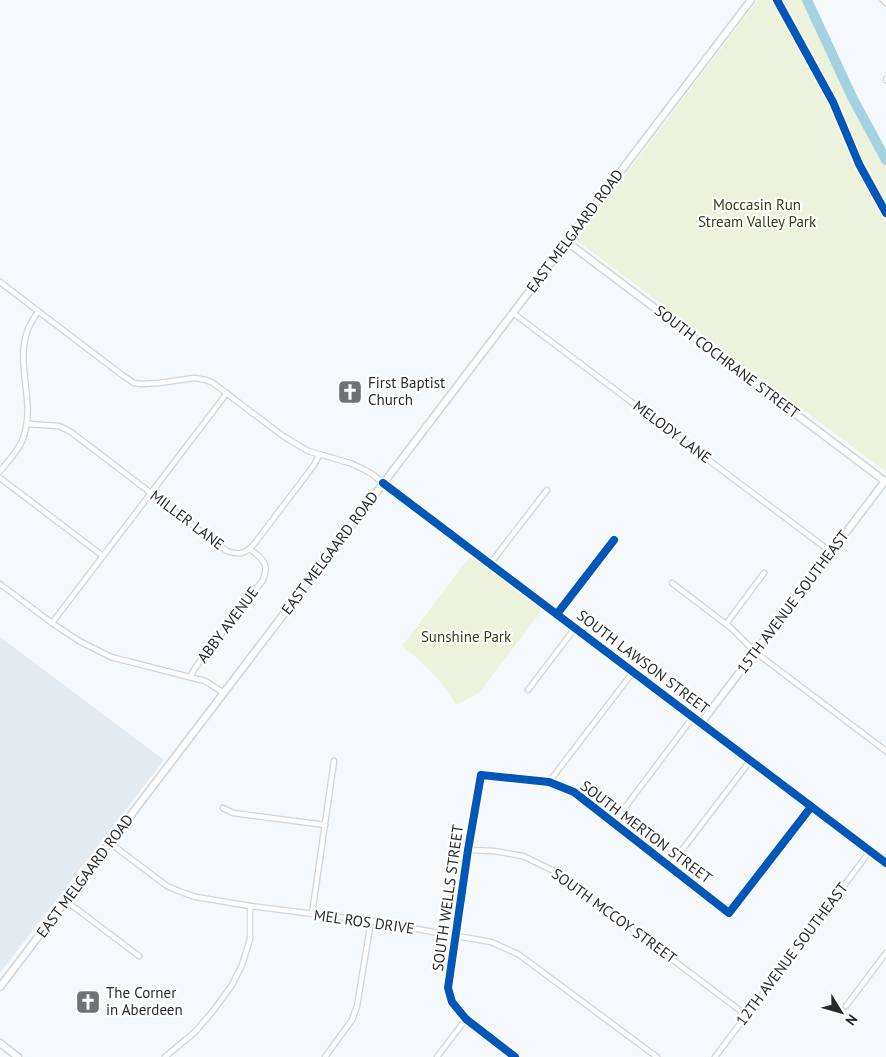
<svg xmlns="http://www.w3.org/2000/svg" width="886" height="1057" font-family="'PT Sans',sans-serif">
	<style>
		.built { fill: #e3ebf1 }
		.green { fill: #ecf2dc }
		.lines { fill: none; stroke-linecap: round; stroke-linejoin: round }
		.river { stroke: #a3d2e0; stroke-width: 10 }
		.street-casing { stroke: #d2d5d7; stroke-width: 7 }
		.secondary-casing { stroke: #d2d5d7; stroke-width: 9 }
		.street { stroke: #fefefe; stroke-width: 4.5 }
		.secondary { stroke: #fefefe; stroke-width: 6 }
		.cycleway-casing { stroke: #fff; stroke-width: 11 }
		.cycleway { stroke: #0057b8; stroke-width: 8 }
		.labels { text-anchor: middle; stroke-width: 4.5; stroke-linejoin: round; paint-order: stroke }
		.park-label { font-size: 15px; fill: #363c14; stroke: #fff }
		.street-label { font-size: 15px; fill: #27292b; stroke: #fff }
		.poi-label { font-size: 15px; fill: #27292b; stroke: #fff; text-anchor: start }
	</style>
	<rect width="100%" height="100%" fill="#f6f9fb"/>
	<path class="built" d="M 0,637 L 164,760 L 0,973 Z"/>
	<g class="green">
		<path d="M 758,0 L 807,0 L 852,97 L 886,160 L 886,472 L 576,240 Z"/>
		<path d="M 471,555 L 543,609 L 479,693 L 456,705 C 443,681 423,662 402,646 Z"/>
	</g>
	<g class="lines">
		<path class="river" d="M 807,0 L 852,97 L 886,160"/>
		<defs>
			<g id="street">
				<path d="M 883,0 L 886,3"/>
				<path d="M 886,79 L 886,80"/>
				<path d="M 0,282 L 122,375 L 134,383 L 141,384 L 159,383 L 194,378 L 206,380 L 213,383 L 283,436 L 308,451 L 350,463 L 363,469 L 372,474 L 383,483"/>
				<path d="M 513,313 L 831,552"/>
				<path d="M 27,424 L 59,426 L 71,432 L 227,551 C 241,556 246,553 255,543 L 314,465 L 319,455"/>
				<path d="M 0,471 C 9,460 22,447 25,432 C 34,399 16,365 27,332 C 29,325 34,318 38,312"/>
				<path d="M 0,478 L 103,556"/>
				<path d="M 490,564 L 547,490"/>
				<path d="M 672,583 L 731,628 L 755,652 L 886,751"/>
				<path d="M 0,584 L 52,623 L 79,641 L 111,657 L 205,681 L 224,693"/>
				<path d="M 557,614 L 614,540"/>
				<path d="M 52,623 L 227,393"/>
				<path d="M 726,624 L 764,573"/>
				<path d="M 190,677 L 195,668 L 263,580 C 270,563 262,559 250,549"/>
				<path d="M 528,690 L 575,628"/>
				<path d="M 549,782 L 633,672"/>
				<path d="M 223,808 L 233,813 L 325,825"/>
				<path d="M 614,822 L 693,717"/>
				<path d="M 110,843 L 167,886 L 181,892 L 196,897 L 250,906 L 371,921 L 491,942 L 518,954 L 657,1057"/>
				<path d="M 468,850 L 494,851 L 523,856 L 556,872 L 746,1015"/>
				<path d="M 669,867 L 750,761"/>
				<path d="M 66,901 L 139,956"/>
				<path d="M 312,914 L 334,761"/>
				<path d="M 846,1006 L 886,953"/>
				<path d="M 165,1057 L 195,1032 L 213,1011 L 232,985 L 242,965 L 250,939 L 250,906"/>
				<path d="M 325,1057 L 352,1020 L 357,1006 L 371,921"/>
				<path d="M 437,1057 L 466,1019"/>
				<path d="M 515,1057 L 466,1019 L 452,1002 L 448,988 L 468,850 L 481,775 L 549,782 L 574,792 L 729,913 L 811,807"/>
				<path d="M 715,1057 L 870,851"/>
			</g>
			<g id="secondary">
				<path d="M 567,242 L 886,482"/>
				<path d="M 383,483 L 886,863"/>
				<path d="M 701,723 L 885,481"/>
				<path d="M 0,987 L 751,0"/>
				<path d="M 0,1043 L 18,1057"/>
			</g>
		</defs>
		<use href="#street" class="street-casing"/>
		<use href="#secondary" class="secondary-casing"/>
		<use href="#street" class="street"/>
		<use href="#secondary" class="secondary"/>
		<defs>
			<g id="cycleway">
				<path d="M 777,0 L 833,102 L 859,164 L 886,213"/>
				<path d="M 383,483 L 886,863"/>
				<path d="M 557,614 L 614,540"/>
				<path d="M 515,1057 L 466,1019 L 452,1002 L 448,988 L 468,850 L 481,775 L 549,782 L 574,792 L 729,913 L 811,807"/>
			</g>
		</defs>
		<use href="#cycleway" class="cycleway-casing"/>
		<use href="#cycleway" class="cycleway"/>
	</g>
	<defs>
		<symbol id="church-square" viewBox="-11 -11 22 22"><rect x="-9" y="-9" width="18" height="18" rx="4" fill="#6f7274" stroke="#fff"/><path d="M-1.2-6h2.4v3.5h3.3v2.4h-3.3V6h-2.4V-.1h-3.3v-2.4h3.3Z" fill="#fff"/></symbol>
	</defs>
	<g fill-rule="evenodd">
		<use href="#church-square" x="336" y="378" width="28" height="28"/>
		<use href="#church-square" x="74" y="988" width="28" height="28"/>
	</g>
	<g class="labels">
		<g class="park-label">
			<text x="757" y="210">Moccasin Run<tspan x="757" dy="17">Stream Valley Park</tspan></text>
			<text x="466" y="642">Sunshine Park</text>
		</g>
		<g class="street-label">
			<text transform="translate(575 231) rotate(-53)" y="5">EAST MELGAARD ROAD</text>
			<text transform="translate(727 362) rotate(37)" y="5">SOUTH COCHRANE STREET</text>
			<text transform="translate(672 432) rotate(37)" y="5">MELODY LANE</text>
			<text transform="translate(187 520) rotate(37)" y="5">MILLER LANE</text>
			<text transform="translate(330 553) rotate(-53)" y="5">EAST MELGAARD ROAD</text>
			<text transform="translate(793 602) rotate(-53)" y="5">15TH AVENUE SOUTHEAST</text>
			<text transform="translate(228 625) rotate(-53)" y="5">ABBY AVENUE</text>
			<text transform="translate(643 662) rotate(37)" y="5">SOUTH LAWSON STREET</text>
			<text transform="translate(646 832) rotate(37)" y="5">SOUTH MERTON STREET</text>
			<text transform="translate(85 876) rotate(-53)" y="5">EAST MELGAARD ROAD</text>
			<text transform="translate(448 898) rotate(-82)" y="5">SOUTH WELLS STREET</text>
			<text transform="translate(614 916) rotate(36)" y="5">SOUTH MCCOY STREET</text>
			<text transform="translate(364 922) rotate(8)" y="5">MEL ROS DRIVE</text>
			<text transform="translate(792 954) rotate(-53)" y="5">12TH AVENUE SOUTHEAST</text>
		</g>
		<g class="poi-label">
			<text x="368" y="388">First Baptist<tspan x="368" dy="17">Church</tspan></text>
			<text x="106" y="998">The Corner<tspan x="106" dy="17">in Aberdeen</tspan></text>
		</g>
	</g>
	<g transform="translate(841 1012) rotate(127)" stroke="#ffffff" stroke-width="4" paint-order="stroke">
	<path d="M0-4L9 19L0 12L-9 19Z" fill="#27292b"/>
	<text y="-8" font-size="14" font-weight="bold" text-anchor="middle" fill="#27292b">N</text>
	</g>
</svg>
